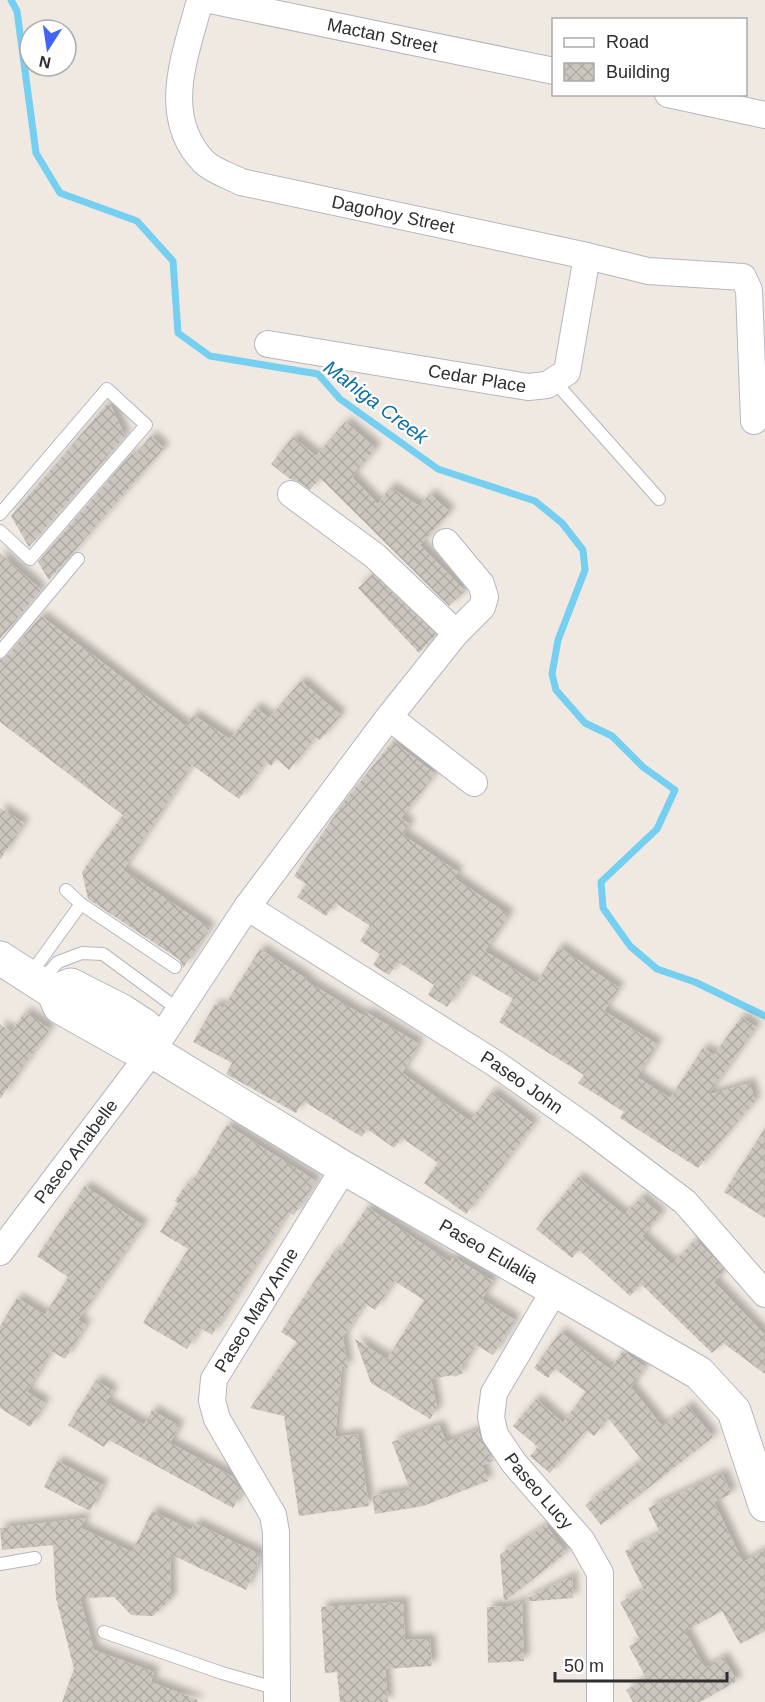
<svg xmlns="http://www.w3.org/2000/svg" width="765" height="1702" font-family="Arial,sans-serif">
	<style>
		.lines { fill: none; stroke-linecap: round; stroke-linejoin: round }
		.stream { stroke: #75cff0; stroke-width: 7 }
		.building { fill: url(#building-cross-hatch); filter: url(#shadow) }
		.lane-casing { stroke: #b4b7c1; stroke-width: 14 }
		.street-casing { stroke: #b4b7c1; stroke-width: 28 }
		.secondary-casing { stroke: #b4b7c1; stroke-width: 35 }
		.lane { stroke: #fff; stroke-width: 12 }
		.street { stroke: #fff; stroke-width: 26 }
		.secondary { stroke: #fff; stroke-width: 33 }
		.labels { text-anchor: middle; stroke-width: 4.5; stroke-linejoin: round; paint-order: stroke }
		.street-label { font-size: 18px; fill: #2e2e2e; stroke: #fff }
		.water-label { font-size: 20px; font-style: italic; fill: #0d6fa3; stroke: #fff }
	</style>
	<defs>
		<pattern id="building-cross-hatch" width="8" height="8" patternUnits="userSpaceOnUse" patternTransform="scale(1.5)"><rect width="8" height="8" fill="#cbc7bf"/><path d="M0 0l8 8M0 8l8-8" fill="none" stroke="#afaba4"/></pattern>
		<filter id="shadow"><feDropShadow dx="5.5" dy="-5.5" stdDeviation="3" flood-color="#0004"/></filter>
	</defs>
	<rect width="100%" height="100%" fill="#efe9e1"/>
	<g class="lines">
		<path class="stream" d="M 11,0 L 17,11 L 36,153 L 60,193 L 137,221 L 173,261 L 178,333 L 210,356 L 318,374 L 340,399 L 438,469 L 535,501 L 562,523 L 583,550 L 585,570 L 558,640 L 552,674 L 556,690 L 585,723 L 612,736 L 643,767 L 675,790 L 657,829 L 601,882 L 603,908 L 630,946 L 657,969 L 695,982 L 765,1016"/>
	</g>
	<g class="building">
		<path d="M 109,402 L 125,436 L 29,547 L 11,516 Z"/>
		<path d="M 345,422 L 376,448 L 352,477 L 378,504 L 390,487 L 419,506 L 430,494 L 450,512 L 420,545 L 465,591 L 449,606 L 320,478 L 310,490 L 299,482 L 290,479 L 271,464 L 293,437 L 316,456 Z"/>
		<path d="M 151,436 L 164,448 L 49,580 L 38,562 L 132,453 L 134,456 Z"/>
		<path d="M 0,553 L 41,590 L 0,639 Z"/>
		<path d="M 373,574 L 436,634 L 419,653 L 358,588 Z"/>
		<path d="M 41,616 L 186,726 L 193,715 L 230,739 L 256,707 L 269,718 L 301,681 L 341,715 L 320,740 L 316,737 L 289,770 L 277,759 L 271,766 L 266,762 L 239,799 L 192,765 L 123,870 L 210,928 L 183,968 L 180,960 L 88,899 L 82,872 L 123,815 L 0,722 L 0,660 L 6,657 Z"/>
		<path d="M 393,741 L 435,774 L 401,818 L 410,824 L 403,835 L 458,872 L 454,878 L 509,915 L 485,951 L 536,983 L 559,947 L 619,988 L 604,1011 L 657,1044 L 637,1077 L 670,1098 L 703,1048 L 714,1055 L 741,1017 L 756,1027 L 708,1095 L 750,1083 L 755,1101 L 698,1168 L 620,1118 L 624,1112 L 578,1083 L 584,1075 L 499,1022 L 513,999 L 470,973 L 447,1007 L 428,995 L 434,985 L 398,962 L 389,975 L 373,965 L 380,954 L 360,941 L 370,926 L 335,903 L 326,916 L 297,897 L 306,884 L 294,876 L 343,803 Z"/>
		<path d="M 0,808 L 24,823 L 0,860 Z"/>
		<path d="M 260,949 L 307,979 L 306,981 L 364,1016 L 366,1012 L 419,1044 L 402,1073 L 470,1121 L 492,1092 L 534,1124 L 466,1214 L 424,1183 L 438,1163 L 402,1138 L 394,1148 L 367,1129 L 362,1137 L 303,1101 L 296,1113 L 226,1074 L 232,1063 L 193,1042 L 215,1004 L 223,1008 Z"/>
		<path d="M 25,1012 L 50,1029 L 0,1099 L 0,1024 L 11,1032 Z"/>
		<path d="M 227,1125 L 316,1181 L 294,1215 L 288,1212 L 212,1335 L 200,1328 L 187,1349 L 143,1323 L 188,1249 L 160,1232 L 178,1203 L 175,1201 L 187,1183 L 190,1185 Z"/>
		<path d="M 765,1128 L 765,1218 L 724,1192 Z"/>
		<path d="M 578,1177 L 624,1215 L 641,1197 L 661,1215 L 642,1236 L 672,1264 L 695,1240 L 713,1257 L 725,1270 L 714,1282 L 765,1335 L 765,1374 L 723,1343 L 712,1353 L 641,1284 L 630,1296 L 579,1250 L 572,1258 L 536,1229 Z"/>
		<path d="M 85,1186 L 143,1225 L 78,1320 L 86,1325 L 65,1359 L 51,1351 L 27,1392 L 45,1403 L 30,1427 L 0,1408 L 0,1326 L 17,1298 L 45,1315 L 68,1277 L 37,1256 Z"/>
		<path d="M 367,1207 L 450,1262 L 453,1257 L 493,1281 L 482,1299 L 515,1320 L 493,1355 L 476,1345 L 461,1368 L 463,1373 L 455,1377 L 453,1375 L 431,1379 L 437,1408 L 430,1419 L 371,1383 L 355,1339 L 387,1359 L 424,1300 L 394,1281 L 375,1310 L 365,1303 L 343,1337 L 348,1369 L 342,1365 L 335,1437 L 358,1434 L 369,1506 L 299,1516 L 284,1416 L 250,1408 L 297,1342 L 281,1332 L 334,1251 L 337,1253 Z"/>
		<path d="M 560,1332 L 610,1369 L 623,1351 L 645,1367 L 631,1387 L 662,1426 L 688,1406 L 713,1437 L 601,1525 L 585,1505 L 642,1460 L 608,1418 L 594,1436 L 586,1430 L 550,1473 L 530,1456 L 538,1447 L 513,1426 L 536,1399 L 563,1423 L 586,1392 L 555,1369 L 548,1378 L 534,1368 Z"/>
		<path d="M 96,1380 L 113,1391 L 106,1402 L 144,1425 L 152,1410 L 179,1426 L 170,1443 L 233,1477 L 242,1492 L 233,1508 L 109,1440 L 104,1447 L 68,1425 Z"/>
		<path d="M 439,1425 L 446,1442 L 478,1430 L 482,1443 L 494,1461 L 482,1465 L 488,1481 L 423,1506 L 375,1514 L 372,1496 L 410,1490 L 392,1442 Z"/>
		<path d="M 57,1461 L 103,1485 L 90,1511 L 44,1487 Z"/>
		<path d="M 722,1473 L 731,1494 L 714,1502 L 743,1562 L 765,1550 L 765,1631 L 740,1644 L 722,1611 L 685,1631 L 705,1668 L 723,1657 L 737,1681 L 700,1702 L 633,1702 L 626,1690 L 646,1678 L 629,1646 L 640,1640 L 620,1602 L 644,1590 L 625,1551 L 660,1533 L 648,1508 Z"/>
		<path d="M 152,1511 L 191,1530 L 195,1523 L 261,1555 L 246,1590 L 170,1554 L 171,1599 L 153,1616 L 131,1615 L 114,1597 L 80,1598 L 94,1650 L 154,1672 L 151,1682 L 198,1700 L 198,1702 L 62,1702 L 74,1669 L 56,1598 L 53,1545 L 2,1550 L 0,1528 L 86,1518 L 81,1528 L 132,1552 Z"/>
		<path d="M 546,1525 L 566,1553 L 504,1602 L 500,1554 Z"/>
		<path d="M 572,1576 L 573,1598 L 522,1602 L 524,1661 L 488,1663 L 487,1607 L 511,1606 Z"/>
		<path d="M 403,1602 L 405,1640 L 430,1639 L 432,1666 L 385,1669 L 388,1702 L 340,1702 L 337,1672 L 325,1673 L 321,1607 Z"/>
	</g>
	<g class="lines">
		<defs>
			<g id="lane">
				<path d="M 555,382 L 659,499"/>
				<path d="M 0,514 L 107,389 L 146,425 L 30,559 L 0,531"/>
				<path d="M 0,652 L 78,559"/>
				<path d="M 66,890 L 81,904 L 175,967"/>
				<path d="M 29,976 L 81,904"/>
				<path d="M 40,982 L 58,962 L 82,953 L 103,954 L 179,1010"/>
				<path d="M 0,1564 L 35,1558"/>
				<path d="M 104,1632 L 222,1673 L 264,1685 L 277,1686"/>
			</g>
			<g id="street">
				<path id="s1" d="M 200,0 C 186,54 159,116 204,162 C 213,171 230,176 241,182 L 587,256 L 648,271 L 743,277 L 749,290 L 754,421"/>
				<path id="s2" d="M 210,0 L 554,71"/>
				<path d="M 668,94 L 765,115"/>
				<path id="s3" d="M 268,344 L 528,387 L 547,385 L 567,372 L 587,256"/>
				<path d="M 291,494 L 375,556 L 456,633"/>
				<path d="M 389,717 L 474,783"/>
				<path id="s4" d="M 247,907 L 496,1064 L 587,1128 L 685,1202 L 765,1294"/>
				<path id="s5" d="M 0,1252 L 152,1051 L 247,907 L 389,717 L 456,633 L 482,607 L 485,597 L 481,584 L 446,542"/>
				<path id="s6" d="M 554,1291 L 494,1393 L 491,1417 L 495,1435 L 514,1463 L 582,1541 L 600,1573 L 600,1702"/>
				<path id="s7" d="M 277,1702 L 276,1532 L 273,1515 L 217,1419 L 212,1401 L 214,1379 L 344,1168"/>
			</g>
			<g id="secondary">
				<path id="s8" d="M 0,958 L 53,992 L 60,1007 L 131,1047 L 152,1051 L 344,1168 L 699,1373 L 734,1411 L 765,1505"/>
				<path d="M 53,992 L 71,985 L 122,1011 L 145,1026 L 152,1051"/>
			</g>
		</defs>
		<use href="#lane" class="lane-casing"/>
		<use href="#street" class="street-casing"/>
		<use href="#secondary" class="secondary-casing"/>
		<use href="#lane" class="lane"/>
		<use href="#street" class="street"/>
		<use href="#secondary" class="secondary"/>
	</g>
	<g class="labels">
		<g class="street-label">
			<text dy="6" stroke="none"><textPath href="#s2" startOffset="176">Mactan Street</textPath></text>
			<text dy="6" stroke="none"><textPath href="#s1" startOffset="369">Dagohoy Street</textPath></text>
			<text dy="6" stroke="none"><textPath href="#s3" startOffset="212">Cedar Place</textPath></text>
			<text dy="6" stroke="none"><textPath href="#s4" startOffset="326">Paseo John</textPath></text>
			<text dy="6" stroke="none"><textPath href="#s5" startOffset="126">Paseo Anabelle</textPath></text>
			<text dy="6" stroke="none"><textPath href="#s8" startOffset="574">Paseo Eulalia</textPath></text>
			<text dy="6" stroke="none"><textPath href="#s7" startOffset="420">Paseo Mary Anne</textPath></text>
			<text dy="6" stroke="none"><textPath href="#s6" startOffset="232">Paseo Lucy</textPath></text>
		</g>
		<g class="water-label">
			<text transform="translate(376 402) rotate(37)" y="7">Mahiga Creek</text>
		</g>
	</g>
	<rect x="552" y="18" width="195" height="78" fill="#ffffff" stroke="#ababab" stroke-width="1.5"/>
	<rect x="564" y="38" width="30" height="9" fill="#ffffff" stroke="#ababab" stroke-width="1.5"/>
	<text x="606" y="48" font-size="18" fill="#2e2e2e">Road</text>
	<rect x="564" y="63" width="30" height="18" fill="url(#building-cross-hatch)" stroke="#ababab" stroke-width="1.5"/>
	<text x="606" y="78" font-size="18" fill="#2e2e2e">Building</text>
	<g transform="translate(48 48) rotate(192)"><circle r="28" fill="#ffffff" stroke="#ababab" stroke-width="1.5"/>
	<path d="M0-4.5L10 22L0 15L-10 22Z" fill="#4264fb"/>
	<text y="-9" font-size="16" font-weight="bold" text-anchor="middle" fill="#2e2e2e">N</text>
	</g>
	<path d="M555 1672v9h172v-9" fill="none" stroke="#2e2e2e" stroke-width="3"/>
	<text x="564" y="1672" font-size="18" fill="#2e2e2e" stroke="#ffffff" stroke-width="4.5" paint-order="stroke">50 m</text>
</svg>
